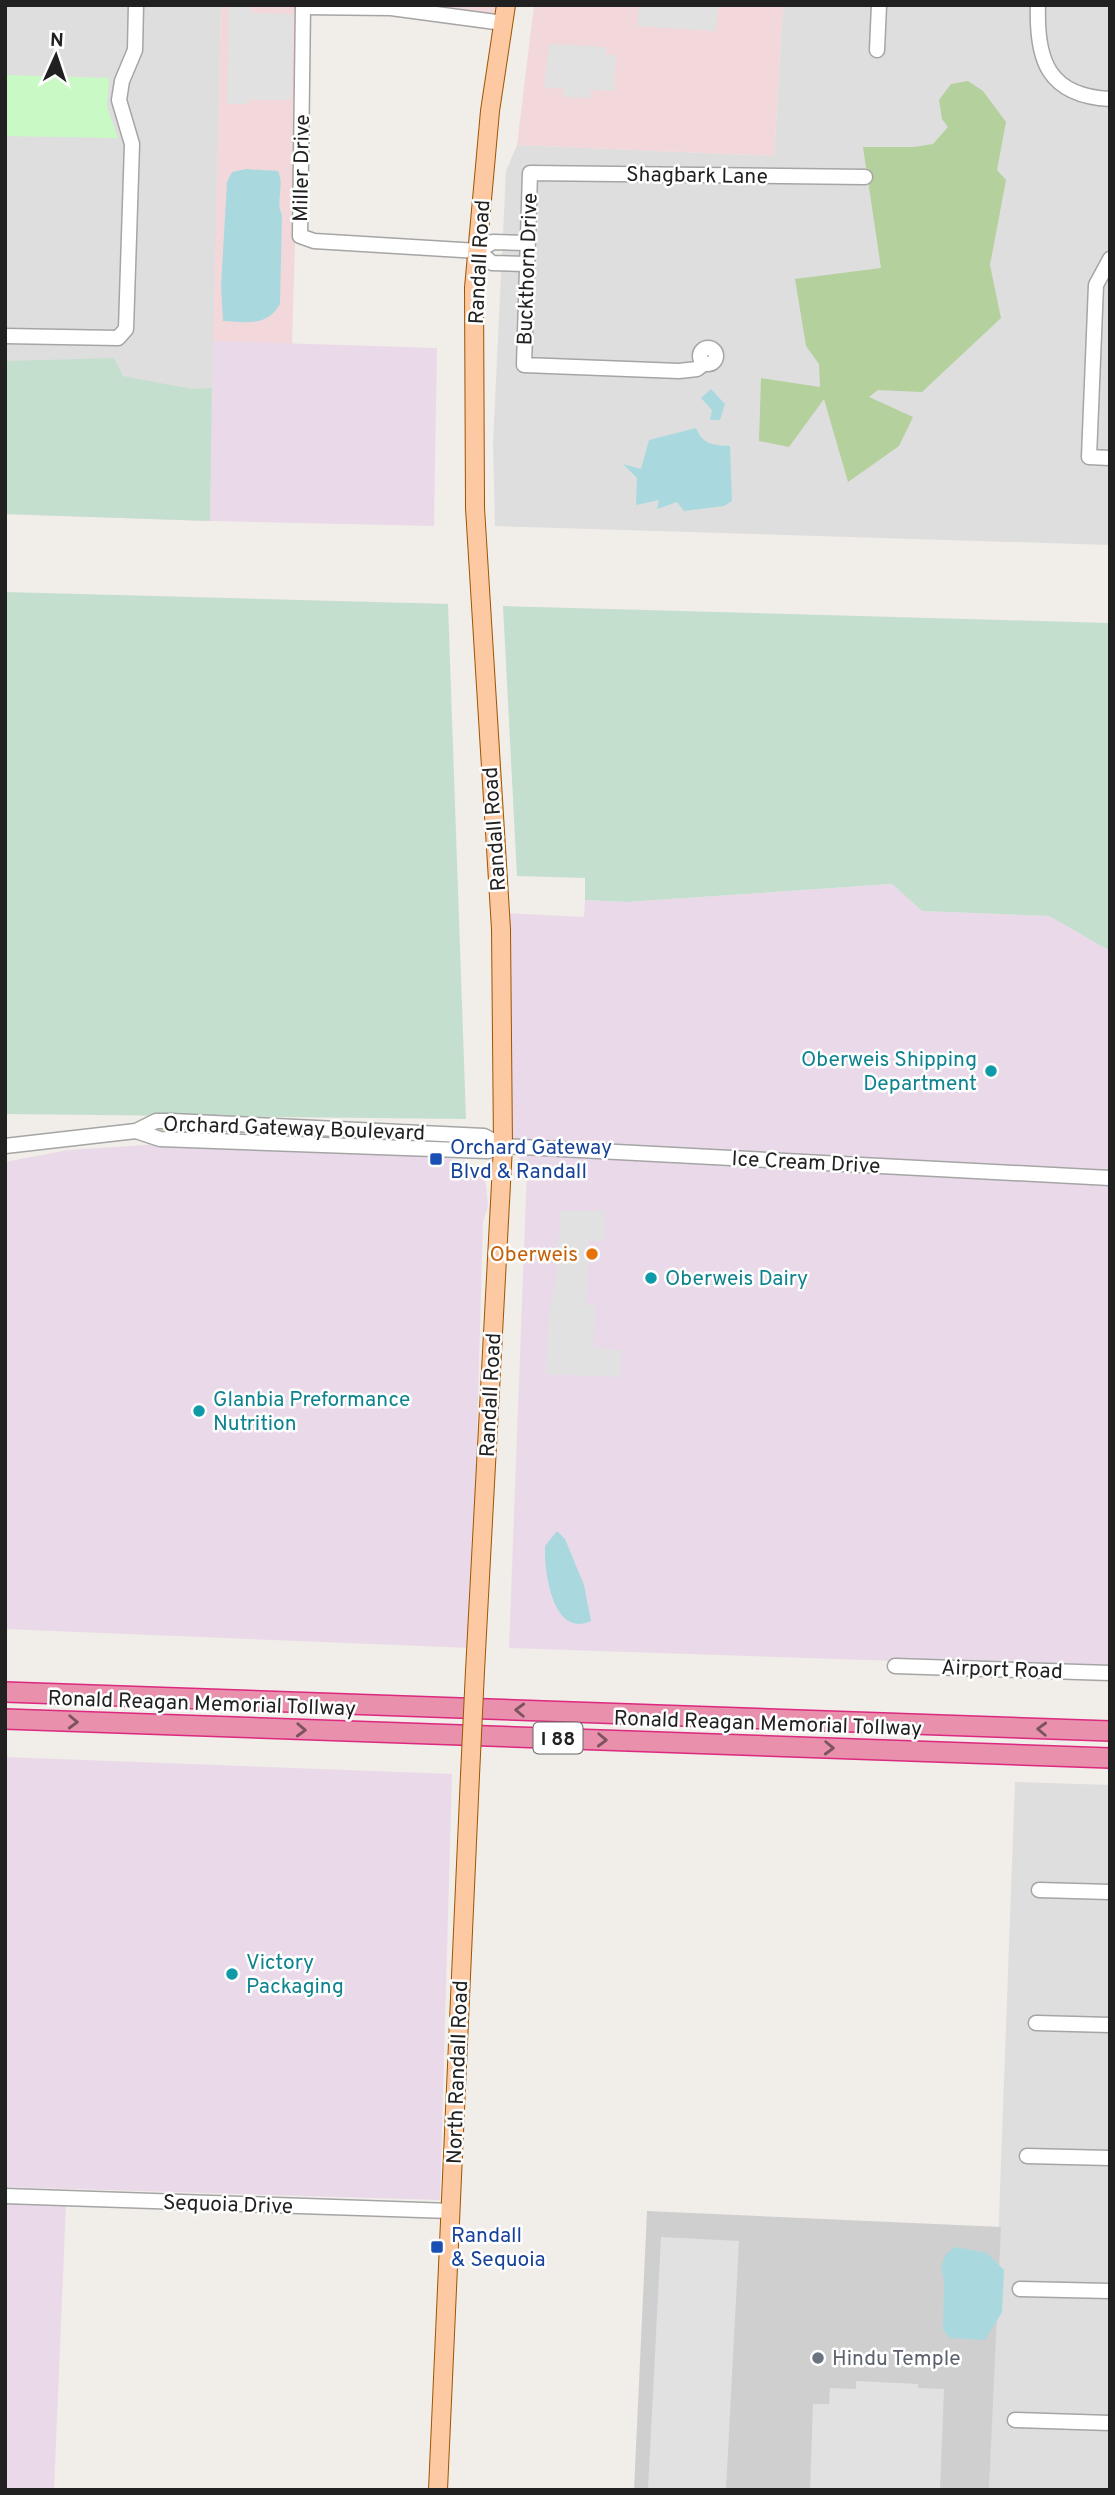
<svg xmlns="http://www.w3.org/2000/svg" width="1115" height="2495" font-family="Overpass,sans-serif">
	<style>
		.residential { fill: #dfdede }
		.commercial { fill: #f2d8da }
		.industrial { fill: #eadae9 }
		.religious { fill: #cfcfcf }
		.grass { fill: #d4ebae }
		.forest { fill: #b3d09d }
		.wetland { fill: #c5dfcf }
		.park { fill: #c9fac6 }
		.parking { fill: #e1e1e1 }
		.water { fill: #a9d9df }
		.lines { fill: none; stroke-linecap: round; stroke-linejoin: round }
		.minor-casing { stroke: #a5a5a5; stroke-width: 17 }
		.major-casing { stroke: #9e5500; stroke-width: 20 }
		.highway-casing { stroke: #dc287e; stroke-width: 22 }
		.minor { stroke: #fff; stroke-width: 14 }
		.major { stroke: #fcc9a2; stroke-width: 18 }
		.highway { stroke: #e890ac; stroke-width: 19 }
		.major-bridge-casing { stroke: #9e5500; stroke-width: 20; stroke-linecap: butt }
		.major-bridge { stroke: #fcc9a2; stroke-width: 18 }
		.oneway { stroke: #7b5360 }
		.culture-dot { fill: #0f9aa8; stroke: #fff; stroke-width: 2.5 }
		.transit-dot { fill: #1a4fb4; stroke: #fff; stroke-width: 2.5 }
		.food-dot { fill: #e8710a; stroke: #fff; stroke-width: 2.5 }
		.worship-dot { fill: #6b7280; stroke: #fff; stroke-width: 2.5 }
		.labels { text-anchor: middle; stroke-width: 5; stroke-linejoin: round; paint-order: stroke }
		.shield { fill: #fff; stroke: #646464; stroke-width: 2 }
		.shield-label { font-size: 19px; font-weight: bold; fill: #212121 }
		.street-label { font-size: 21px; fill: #212121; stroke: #fff }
		.culture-label { font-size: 21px; fill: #0d838f; stroke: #fff; text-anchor: start }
		.transit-label { font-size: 21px; fill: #164399; stroke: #fff; text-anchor: start }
		.food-label { font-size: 21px; fill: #c56008; stroke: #fff; text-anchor: end }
		.worship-label { font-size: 21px; fill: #5b616d; stroke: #fff; text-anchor: start }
	</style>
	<rect width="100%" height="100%" fill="#f1ede8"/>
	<g class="residential">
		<path d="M 5,5 L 221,5 L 210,521 L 5,514 Z"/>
		<path d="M 783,5 L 1110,5 L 1110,545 L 495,526 L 493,443 L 506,171 L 517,145 L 774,156 Z"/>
		<path d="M 1015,1782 L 1110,1785 L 1110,2490 L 989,2490 Z"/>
	</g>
	<g class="commercial">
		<path d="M 221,5 L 302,5 L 292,344 L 213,341 Z"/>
		<path d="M 324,5 L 503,5 L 501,19 Z"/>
		<path d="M 534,5 L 783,5 L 774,156 L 517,145 Z"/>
	</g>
	<g class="industrial">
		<path d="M 213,341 L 437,348 L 434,526 L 210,521 Z"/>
		<path d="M 892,884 L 922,911 L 1049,916 L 1110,951 L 1110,1668 L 509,1648 L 527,1168 L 507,1142 L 503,913 L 584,917 L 585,900 L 626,902 Z"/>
		<path d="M 160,1144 L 445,1157 L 479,1168 L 486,1185 L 488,1206 L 483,1222 L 471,1648 L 5,1629 L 5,1162 L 68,1150 Z"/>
		<path d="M 5,1757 L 452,1774 L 440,2200 L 5,2187 Z"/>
		<path d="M 5,2203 L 66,2205 L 54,2490 L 5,2490 Z"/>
	</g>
	<path class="religious" d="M 647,2211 L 1001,2227 L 989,2490 L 634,2490 Z"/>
	<path class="grass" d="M 172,1126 L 288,1133 L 147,1132 Z"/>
	<path class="forest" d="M 968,81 L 983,91 L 1006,122 L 997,170 L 1006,180 L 990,265 L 1001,318 L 922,392 L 878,390 L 869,397 L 913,417 L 899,446 L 848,482 L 824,399 L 789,447 L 759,441 L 761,378 L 820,387 L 819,364 L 806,346 L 795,279 L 881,268 L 863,147 L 914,147 L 933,144 L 948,127 L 942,119 L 939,100 L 951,84 Z"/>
	<g class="wetland">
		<path d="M 114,358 L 123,376 L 192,389 L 212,388 L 210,521 L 5,514 L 5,361 Z"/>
		<path d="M 5,592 L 448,604 L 466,1119 L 5,1114 Z"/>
		<path d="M 503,606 L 1110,623 L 1110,951 L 1049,916 L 922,911 L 892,884 L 626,902 L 585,900 L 585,878 L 517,876 Z"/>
	</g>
	<path class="park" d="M 5,75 L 109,78 L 107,107 L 118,138 L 5,136 Z"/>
	<g class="parking">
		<path d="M 229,5 L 251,5 L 251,13 L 293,14 L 291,100 L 249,100 L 249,104 L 227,104 Z"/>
		<path d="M 639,5 L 718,5 L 716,31 L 637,26 Z"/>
		<path d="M 549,44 L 606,47 L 606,55 L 616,55 L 614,91 L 591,90 L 590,98 L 563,97 L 564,89 L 544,87 Z"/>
		<path d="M 560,1211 L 605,1211 L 604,1241 L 589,1241 L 586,1305 L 596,1306 L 593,1348 L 622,1350 L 620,1377 L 546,1374 L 549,1312 L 557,1275 Z"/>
		<path d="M 661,2237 L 739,2241 L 726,2490 L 648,2490 Z"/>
		<path d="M 856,2381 L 918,2384 L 918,2388 L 944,2389 L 940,2490 L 810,2490 L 813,2404 L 829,2404 L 830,2388 L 856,2389 Z"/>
	</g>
	<g class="water">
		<path d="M 246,169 L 278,171 C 285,186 275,202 282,215 L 280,304 C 267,327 247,322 223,321 L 221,286 L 227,182 L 232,172 Z"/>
		<path d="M 711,389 L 725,404 L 720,420 L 710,420 L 712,410 L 701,398 Z"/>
		<path d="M 696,428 C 703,445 713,445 730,446 L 732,501 L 724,506 L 684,511 L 677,502 L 657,509 L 659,500 L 636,505 L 637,478 L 623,464 L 641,469 L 649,440 Z"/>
		<path d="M 557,1531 L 565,1539 L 584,1585 L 591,1621 C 552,1639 544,1570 545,1546 Z"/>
		<path d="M 955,2247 L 987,2253 L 1004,2270 L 1002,2312 L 985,2340 L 950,2338 L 943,2330 L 944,2280 L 941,2267 L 946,2254 Z"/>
	</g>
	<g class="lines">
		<defs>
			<g id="minor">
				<path d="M 303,5 L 300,236 L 314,241 L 478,251"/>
				<path d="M 1038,5 C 1036,60 1048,96 1110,99"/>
				<path d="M 303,7 L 391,8 L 503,23"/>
				<path d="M 877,50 L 879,5"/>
				<path d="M 478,251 L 492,263 L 527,264"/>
				<path d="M 478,251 L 493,242 L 527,243"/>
				<path d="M 1110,259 L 1096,285 L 1089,457 L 1110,458"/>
				<path d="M 5,336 L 118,338 L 126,329 L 132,144 L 119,100 L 122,81 L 135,50 L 136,5"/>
				<circle cx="708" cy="356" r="8"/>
				<path d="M 705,363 L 697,369 L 679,371 L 524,365 L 530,173 L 865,177"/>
				<path d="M 136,1131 L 160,1139 L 488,1151 L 503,1146 L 1110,1178"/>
				<path d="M 5,1146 L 136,1131 L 156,1121 L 172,1121 L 484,1136 L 503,1146"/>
				<path d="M 895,1666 L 1110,1673"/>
				<path d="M 1039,1890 L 1110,1892"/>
				<path d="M 1036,2023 L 1110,2025"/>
				<path d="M 1027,2156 L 1110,2158"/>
				<path d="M 5,2196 L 451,2211"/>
				<path d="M 1020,2289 L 1110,2291"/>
				<path d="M 1015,2420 L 1110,2423"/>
			</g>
			<g id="major">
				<path d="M 475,1671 L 503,1146 L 501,929 L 475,508 L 474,288 L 490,111 L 506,5"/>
				<path d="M 438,2490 L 470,1775"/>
			</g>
			<g id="highway">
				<path d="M 5,1692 L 1110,1731"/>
				<path d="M 5,1719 L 1110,1758"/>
			</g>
		</defs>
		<use href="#minor" class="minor-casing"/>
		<use href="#major" class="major-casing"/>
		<use href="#highway" class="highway-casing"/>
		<use href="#minor" class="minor"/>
		<use href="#major" class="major"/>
		<use href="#highway" class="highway"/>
		<defs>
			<path id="major-bridge" d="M 470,1775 L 475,1671"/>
		</defs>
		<use href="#major-bridge" class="major-bridge-casing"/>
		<use href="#major-bridge" class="major-bridge"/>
	</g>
	<defs><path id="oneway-chevron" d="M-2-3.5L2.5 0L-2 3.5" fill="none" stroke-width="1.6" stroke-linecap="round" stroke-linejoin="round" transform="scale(1.75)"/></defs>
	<g class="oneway">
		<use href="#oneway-chevron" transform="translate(520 1710) rotate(-178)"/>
		<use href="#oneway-chevron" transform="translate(73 1722) rotate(2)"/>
		<use href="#oneway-chevron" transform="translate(1042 1729) rotate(-178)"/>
		<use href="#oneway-chevron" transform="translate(301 1730) rotate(2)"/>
		<use href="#oneway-chevron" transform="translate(602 1740) rotate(2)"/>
		<use href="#oneway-chevron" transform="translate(829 1748) rotate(2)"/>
	</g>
	<g class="culture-dot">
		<circle cx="991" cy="1071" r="7"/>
		<circle cx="651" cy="1278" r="7"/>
		<circle cx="199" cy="1411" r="7"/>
		<circle cx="232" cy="1974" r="7"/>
	</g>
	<g class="transit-dot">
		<rect x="429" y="1152" width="14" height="14" rx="3.5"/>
		<rect x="430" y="2240" width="14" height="14" rx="3.5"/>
	</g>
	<circle class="food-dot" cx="592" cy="1254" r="7"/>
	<circle class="worship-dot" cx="818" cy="2358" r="7"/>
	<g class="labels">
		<rect class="shield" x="533.5" y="1722.5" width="49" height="31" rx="5"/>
		<g class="shield-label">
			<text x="558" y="1745">I 88</text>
		</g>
		<g class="street-label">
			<text transform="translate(301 168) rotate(-89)" y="7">Miller Drive</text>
			<text transform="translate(697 175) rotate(1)" y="7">Shagbark Lane</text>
			<text transform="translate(479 262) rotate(-87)" y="7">Randall Road</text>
			<text transform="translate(527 269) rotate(-88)" y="7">Buckthorn Drive</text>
			<text transform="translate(494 829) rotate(-94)" y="7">Randall Road</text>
			<text transform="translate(294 1128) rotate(2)" y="7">Orchard Gateway Boulevard</text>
			<text transform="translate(806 1162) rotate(3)" y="7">Ice Cream Drive</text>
			<text transform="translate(490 1395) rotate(-87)" y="7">Randall Road</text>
			<text transform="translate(1002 1669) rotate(2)" y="7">Airport Road</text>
			<text transform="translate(202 1703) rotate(2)" y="7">Ronald Reagan Memorial Tollway</text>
			<text transform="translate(768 1723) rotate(2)" y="7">Ronald Reagan Memorial Tollway</text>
			<text transform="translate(457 2072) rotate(-88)" y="7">North Randall Road</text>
			<text transform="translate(228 2204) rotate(2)" y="7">Sequoia Drive</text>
		</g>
		<g class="culture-label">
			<text x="977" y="1066" text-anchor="end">Oberweis Shipping<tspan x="977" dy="24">Department</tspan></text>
			<text x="665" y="1285">Oberweis Dairy</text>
			<text x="213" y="1406">Glanbia Preformance<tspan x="213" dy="24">Nutrition</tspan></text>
			<text x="246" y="1969">Victory<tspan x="246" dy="24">Packaging</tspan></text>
		</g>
		<g class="transit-label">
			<text x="450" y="1154">Orchard Gateway<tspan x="450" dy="24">Blvd &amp; Randall</tspan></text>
			<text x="451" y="2242">Randall<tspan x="451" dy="24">&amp; Sequoia</tspan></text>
		</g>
		<g class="food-label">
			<text x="578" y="1261">Oberweis</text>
		</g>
		<g class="worship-label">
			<text x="832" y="2365">Hindu Temple</text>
		</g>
	</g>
	<rect width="1115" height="2495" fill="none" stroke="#212121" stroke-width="14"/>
	<g transform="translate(56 56) rotate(3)" stroke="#ffffff" stroke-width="5" paint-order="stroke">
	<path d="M0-5L12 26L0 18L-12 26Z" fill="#212121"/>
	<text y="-10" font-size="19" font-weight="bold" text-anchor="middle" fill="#212121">N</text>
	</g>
</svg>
